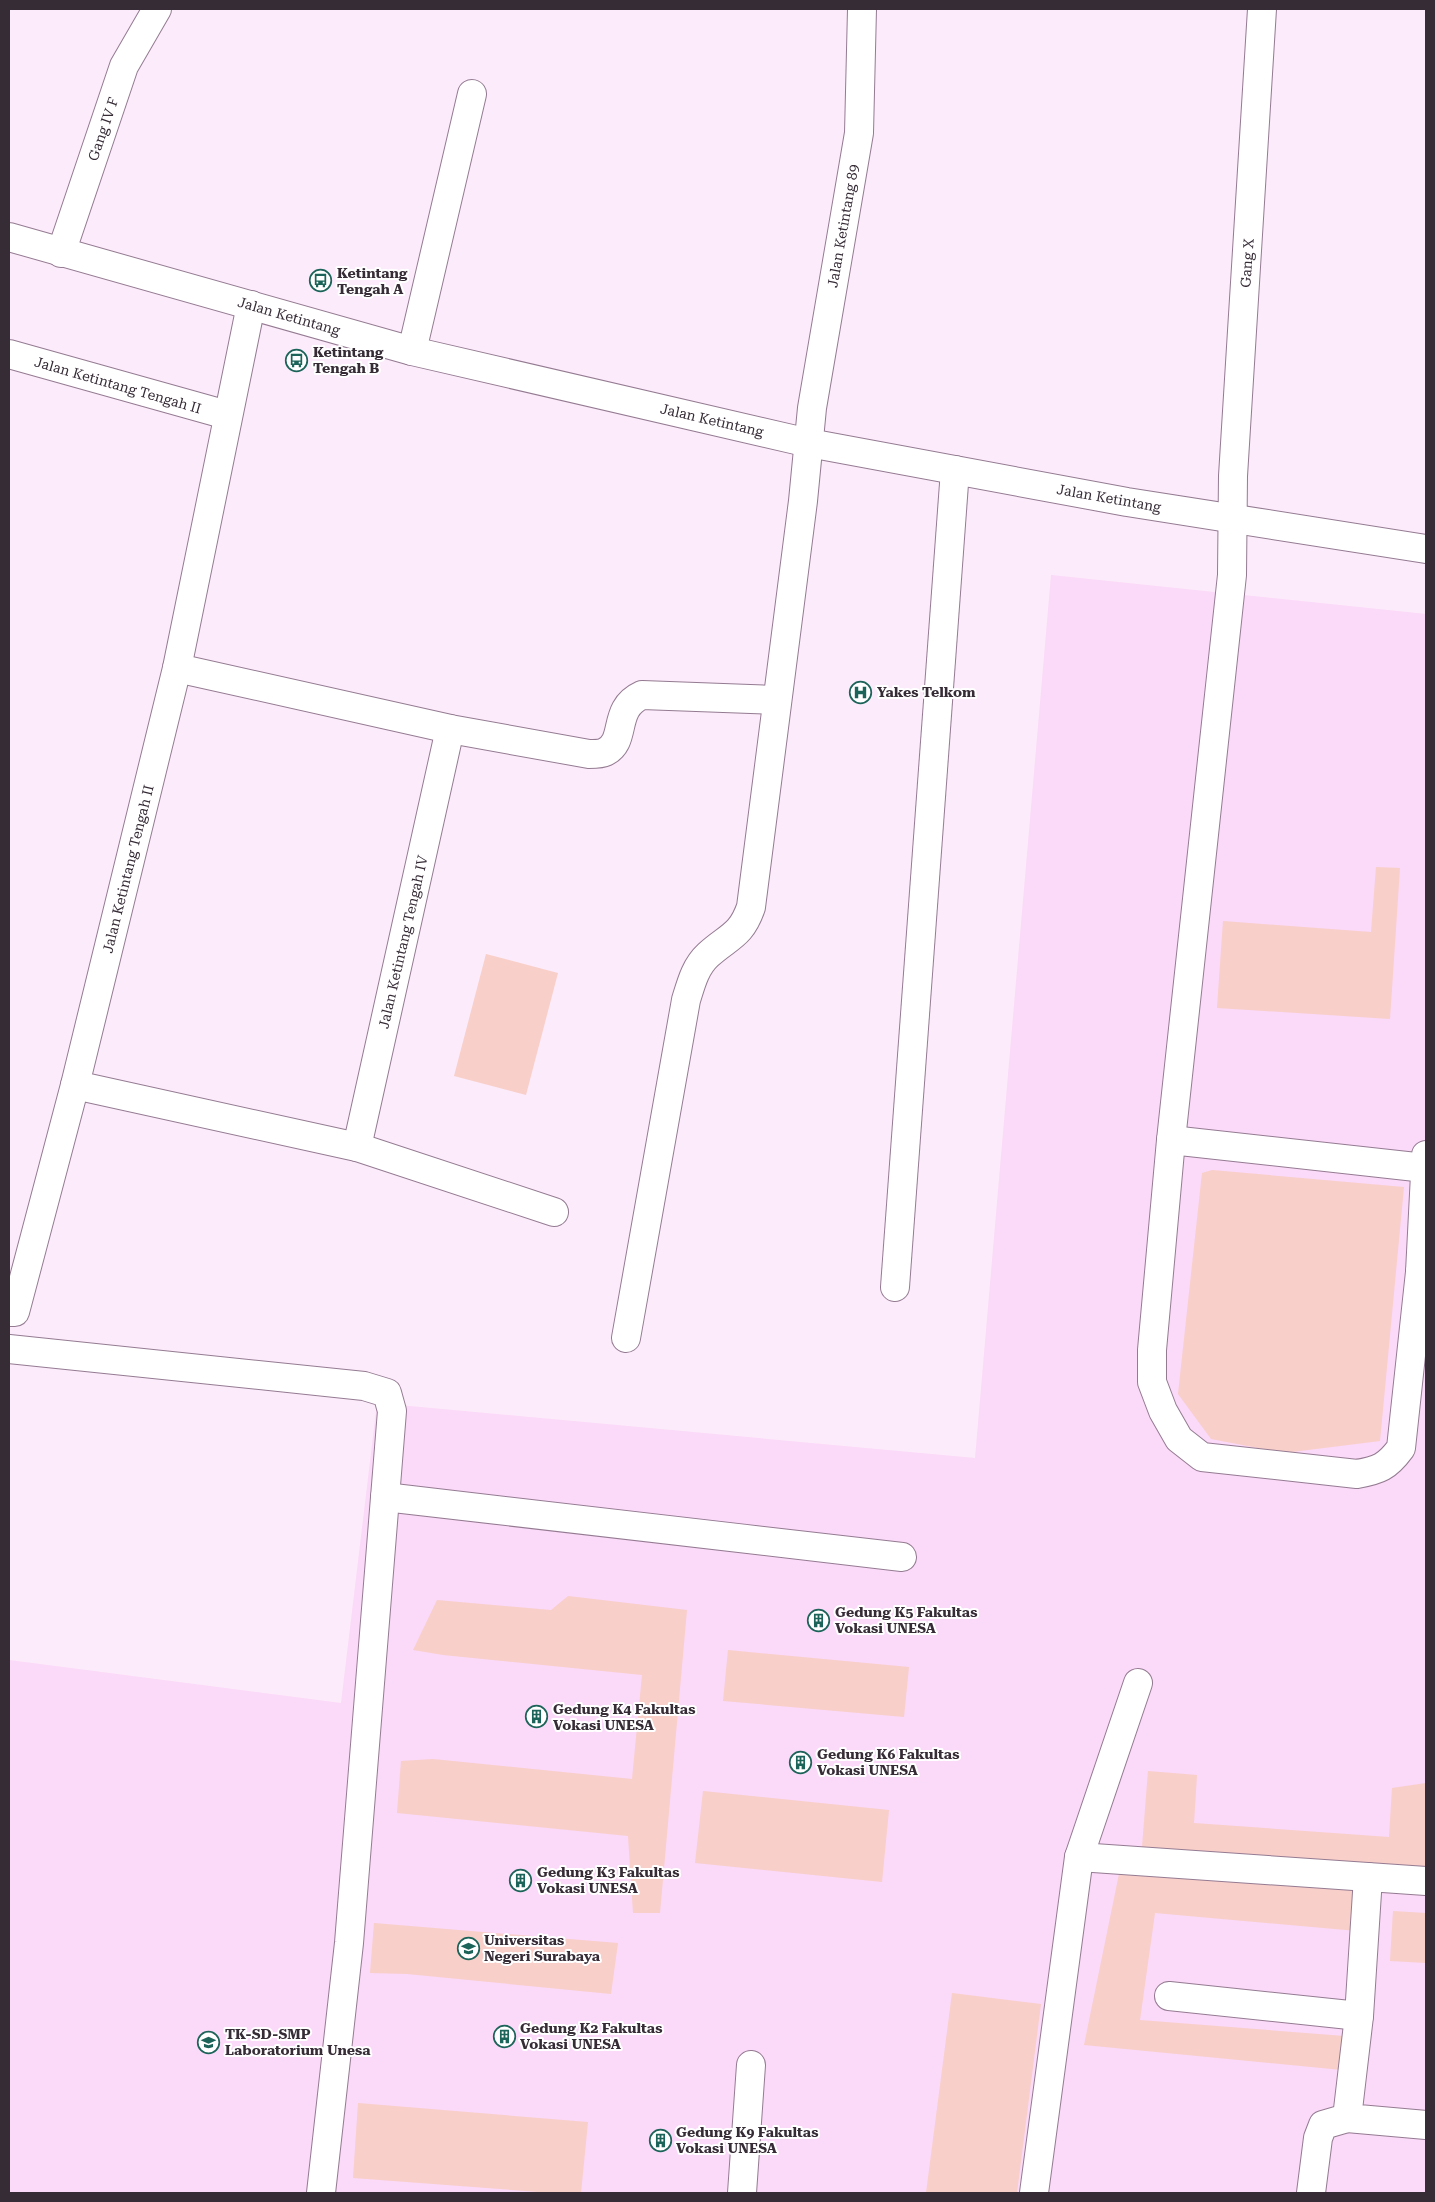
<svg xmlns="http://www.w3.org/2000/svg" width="1435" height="2202" font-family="'Roboto Serif',serif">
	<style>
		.built { fill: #fbd9f8 }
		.green { fill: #f8cfc9 }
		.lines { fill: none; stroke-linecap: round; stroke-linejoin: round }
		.minor-casing { stroke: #947b92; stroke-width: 30 }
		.minor { stroke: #fff; stroke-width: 28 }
		.labels { text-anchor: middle; stroke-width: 4; stroke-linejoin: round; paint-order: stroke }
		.street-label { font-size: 14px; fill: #362c36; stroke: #fff }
		.poi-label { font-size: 14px; font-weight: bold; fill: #362c36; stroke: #fff; text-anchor: start }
	</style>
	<rect width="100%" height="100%" fill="#fcebfa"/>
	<path class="built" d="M 1051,575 L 1426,614 L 1426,2193 L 9,2193 L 9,1660 L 341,1703 L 377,1403 L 975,1458 Z"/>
	<g class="green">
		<path d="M 1376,867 L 1400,868 L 1390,1019 L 1217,1008 L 1223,921 L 1371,932 Z"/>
		<path d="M 486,954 L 558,973 L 526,1095 L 454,1076 Z"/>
		<path d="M 1212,1170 L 1404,1187 L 1380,1441 L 1284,1453 L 1211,1439 L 1178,1394 L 1202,1173 Z"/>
		<path d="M 568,1596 L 687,1610 L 660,1913 L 633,1913 L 628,1836 L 397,1813 L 401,1761 L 433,1759 L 632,1779 L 642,1675 L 443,1655 L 413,1650 L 437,1600 L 551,1610 Z"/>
		<path d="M 728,1650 L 909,1667 L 904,1717 L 723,1701 Z"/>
		<path d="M 1148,1771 L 1197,1775 L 1194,1823 L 1389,1837 L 1392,1788 L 1426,1783 L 1426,1867 L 1142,1847 Z"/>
		<path d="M 703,1791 L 889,1810 L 882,1882 L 695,1863 Z"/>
		<path d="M 1120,1869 L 1358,1887 L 1357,1931 L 1155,1913 L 1140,2020 L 1344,2036 L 1342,2070 L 1084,2045 Z"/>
		<path d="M 1393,1911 L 1426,1913 L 1426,1963 L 1390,1961 Z"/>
		<path d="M 374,1923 L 618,1943 L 611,1994 L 407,1974 L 370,1973 Z"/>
		<path d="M 952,1993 L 1041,2004 L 1017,2193 L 926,2193 Z"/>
		<path d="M 358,2103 L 588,2122 L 581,2193 L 552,2193 L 353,2178 Z"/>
	</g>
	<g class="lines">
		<defs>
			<g id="minor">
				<path d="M 1262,9 L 1233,476 L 1232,575 L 1171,1140 L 1152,1350 L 1152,1382 L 1163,1411 L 1179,1439 L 1202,1457 L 1357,1474 C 1379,1470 1387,1467 1401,1448 L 1420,1272"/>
				<path d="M 9,237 L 412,351 L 809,443 L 1127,502 L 1426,549"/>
				<path d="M 61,253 L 124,66 L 157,9"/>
				<path d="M 412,351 L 472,94"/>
				<path d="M 9,354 L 227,415"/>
				<path d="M 177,668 L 450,729 L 589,754 C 594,754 601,754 605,752 C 628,741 611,709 642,695 L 777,700"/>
				<path d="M 75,1085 L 357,1147 L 554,1212"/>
				<path d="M 1171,1140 L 1425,1168"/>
				<path d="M 357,1147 L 450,729"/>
				<path d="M 1426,1155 L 1420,1272 L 1426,1272"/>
				<path d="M 895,1287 L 955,470"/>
				<path d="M 9,1312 L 15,1312 L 75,1085 L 177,668 L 251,305"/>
				<path d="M 626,1338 L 686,1000 C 691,984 695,967 708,955 C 729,936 741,936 751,907 L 803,501 L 812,408 L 859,133 L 862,9"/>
				<path d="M 9,1349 L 364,1386 L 387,1393 L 392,1411 L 349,1943 L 321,2193"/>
				<path d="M 385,1497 L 902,1557"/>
				<path d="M 1079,1857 L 1426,1881"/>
				<path d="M 1368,1877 L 1359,2016 L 1347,2118 L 1426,2125"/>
				<path d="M 1169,1996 L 1359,2016"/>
				<path d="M 742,2193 L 751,2065"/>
				<path d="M 1034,2193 L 1079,1857 L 1138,1683"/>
				<path d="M 1311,2193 L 1318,2138 L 1323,2125 L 1347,2118"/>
			</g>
		</defs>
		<use href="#minor" class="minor-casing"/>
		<use href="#minor" class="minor"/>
	</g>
	<defs>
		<symbol id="bus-ring" viewBox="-11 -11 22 22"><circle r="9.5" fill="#fff" stroke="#1c6459" stroke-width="1.5"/><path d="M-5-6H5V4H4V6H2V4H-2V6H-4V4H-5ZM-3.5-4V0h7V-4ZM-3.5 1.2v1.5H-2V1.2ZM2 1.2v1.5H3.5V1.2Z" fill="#1c6459"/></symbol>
		<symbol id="hospital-ring" viewBox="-11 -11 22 22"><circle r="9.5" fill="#fff" stroke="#1c6459" stroke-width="1.5"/><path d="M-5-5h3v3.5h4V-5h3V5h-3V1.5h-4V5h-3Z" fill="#1c6459"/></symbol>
		<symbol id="building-ring" viewBox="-11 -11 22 22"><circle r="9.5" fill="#fff" stroke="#1c6459" stroke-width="1.5"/><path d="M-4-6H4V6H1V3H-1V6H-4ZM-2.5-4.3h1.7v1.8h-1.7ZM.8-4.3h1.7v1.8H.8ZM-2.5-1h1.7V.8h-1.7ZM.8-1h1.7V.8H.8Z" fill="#1c6459"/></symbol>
		<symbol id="university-ring" viewBox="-11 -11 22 22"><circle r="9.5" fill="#fff" stroke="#1c6459" stroke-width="1.5"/><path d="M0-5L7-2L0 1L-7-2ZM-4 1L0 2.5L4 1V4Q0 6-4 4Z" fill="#1c6459"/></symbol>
		<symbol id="school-ring" viewBox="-11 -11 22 22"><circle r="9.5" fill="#fff" stroke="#1c6459" stroke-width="1.5"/><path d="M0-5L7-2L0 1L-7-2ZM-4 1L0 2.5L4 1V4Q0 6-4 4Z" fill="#1c6459"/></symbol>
	</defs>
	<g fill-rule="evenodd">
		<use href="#bus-ring" x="308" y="268" width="25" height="25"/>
		<use href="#bus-ring" x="284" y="348" width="25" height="25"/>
		<use href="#hospital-ring" x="848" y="680" width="25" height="25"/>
		<use href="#building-ring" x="806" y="1608" width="25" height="25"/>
		<use href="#building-ring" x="524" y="1704" width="25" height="25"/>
		<use href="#building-ring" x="788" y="1750" width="25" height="25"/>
		<use href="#building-ring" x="508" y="1868" width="25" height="25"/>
		<use href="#university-ring" x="456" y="1936" width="25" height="25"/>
		<use href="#building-ring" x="492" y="2024" width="25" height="25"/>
		<use href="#school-ring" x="196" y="2030" width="25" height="25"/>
		<use href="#building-ring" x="648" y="2128" width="25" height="25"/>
	</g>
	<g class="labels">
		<g class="street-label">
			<text transform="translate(103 129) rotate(-71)" y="5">Gang IV F</text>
			<text transform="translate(843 226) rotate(-80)" y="5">Jalan Ketintang 89</text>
			<text transform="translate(1247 263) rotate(-86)" y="5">Gang X</text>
			<text transform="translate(289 316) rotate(16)" y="5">Jalan Ketintang</text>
			<text transform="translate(118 385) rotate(16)" y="5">Jalan Ketintang Tengah II</text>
			<text transform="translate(712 420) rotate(13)" y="5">Jalan Ketintang</text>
			<text transform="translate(1109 498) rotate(10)" y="5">Jalan Ketintang</text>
			<text transform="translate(128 869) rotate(-76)" y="5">Jalan Ketintang Tengah II</text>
			<text transform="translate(403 942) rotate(-77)" y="5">Jalan Ketintang Tengah IV</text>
		</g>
		<g class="poi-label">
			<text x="337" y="278">Ketintang<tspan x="337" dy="16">Tengah A</tspan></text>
			<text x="313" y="357">Ketintang<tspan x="313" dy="16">Tengah B</tspan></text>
			<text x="877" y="697">Yakes Telkom</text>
			<text x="835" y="1617">Gedung K5 Fakultas<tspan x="835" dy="16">Vokasi UNESA</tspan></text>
			<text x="553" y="1714">Gedung K4 Fakultas<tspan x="553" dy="16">Vokasi UNESA</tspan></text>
			<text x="817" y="1759">Gedung K6 Fakultas<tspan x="817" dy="16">Vokasi UNESA</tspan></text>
			<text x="537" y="1877">Gedung K3 Fakultas<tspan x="537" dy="16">Vokasi UNESA</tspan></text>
			<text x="484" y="1945">Universitas<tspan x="484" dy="16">Negeri Surabaya</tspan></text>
			<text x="520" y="2033">Gedung K2 Fakultas<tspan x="520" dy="16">Vokasi UNESA</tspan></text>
			<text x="225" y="2039">TK-SD-SMP<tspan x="225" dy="16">Laboratorium Unesa</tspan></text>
			<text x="676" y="2137">Gedung K9 Fakultas<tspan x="676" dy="16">Vokasi UNESA</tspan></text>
		</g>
	</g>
	<rect width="1435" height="2202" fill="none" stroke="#362c36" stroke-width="20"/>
</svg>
